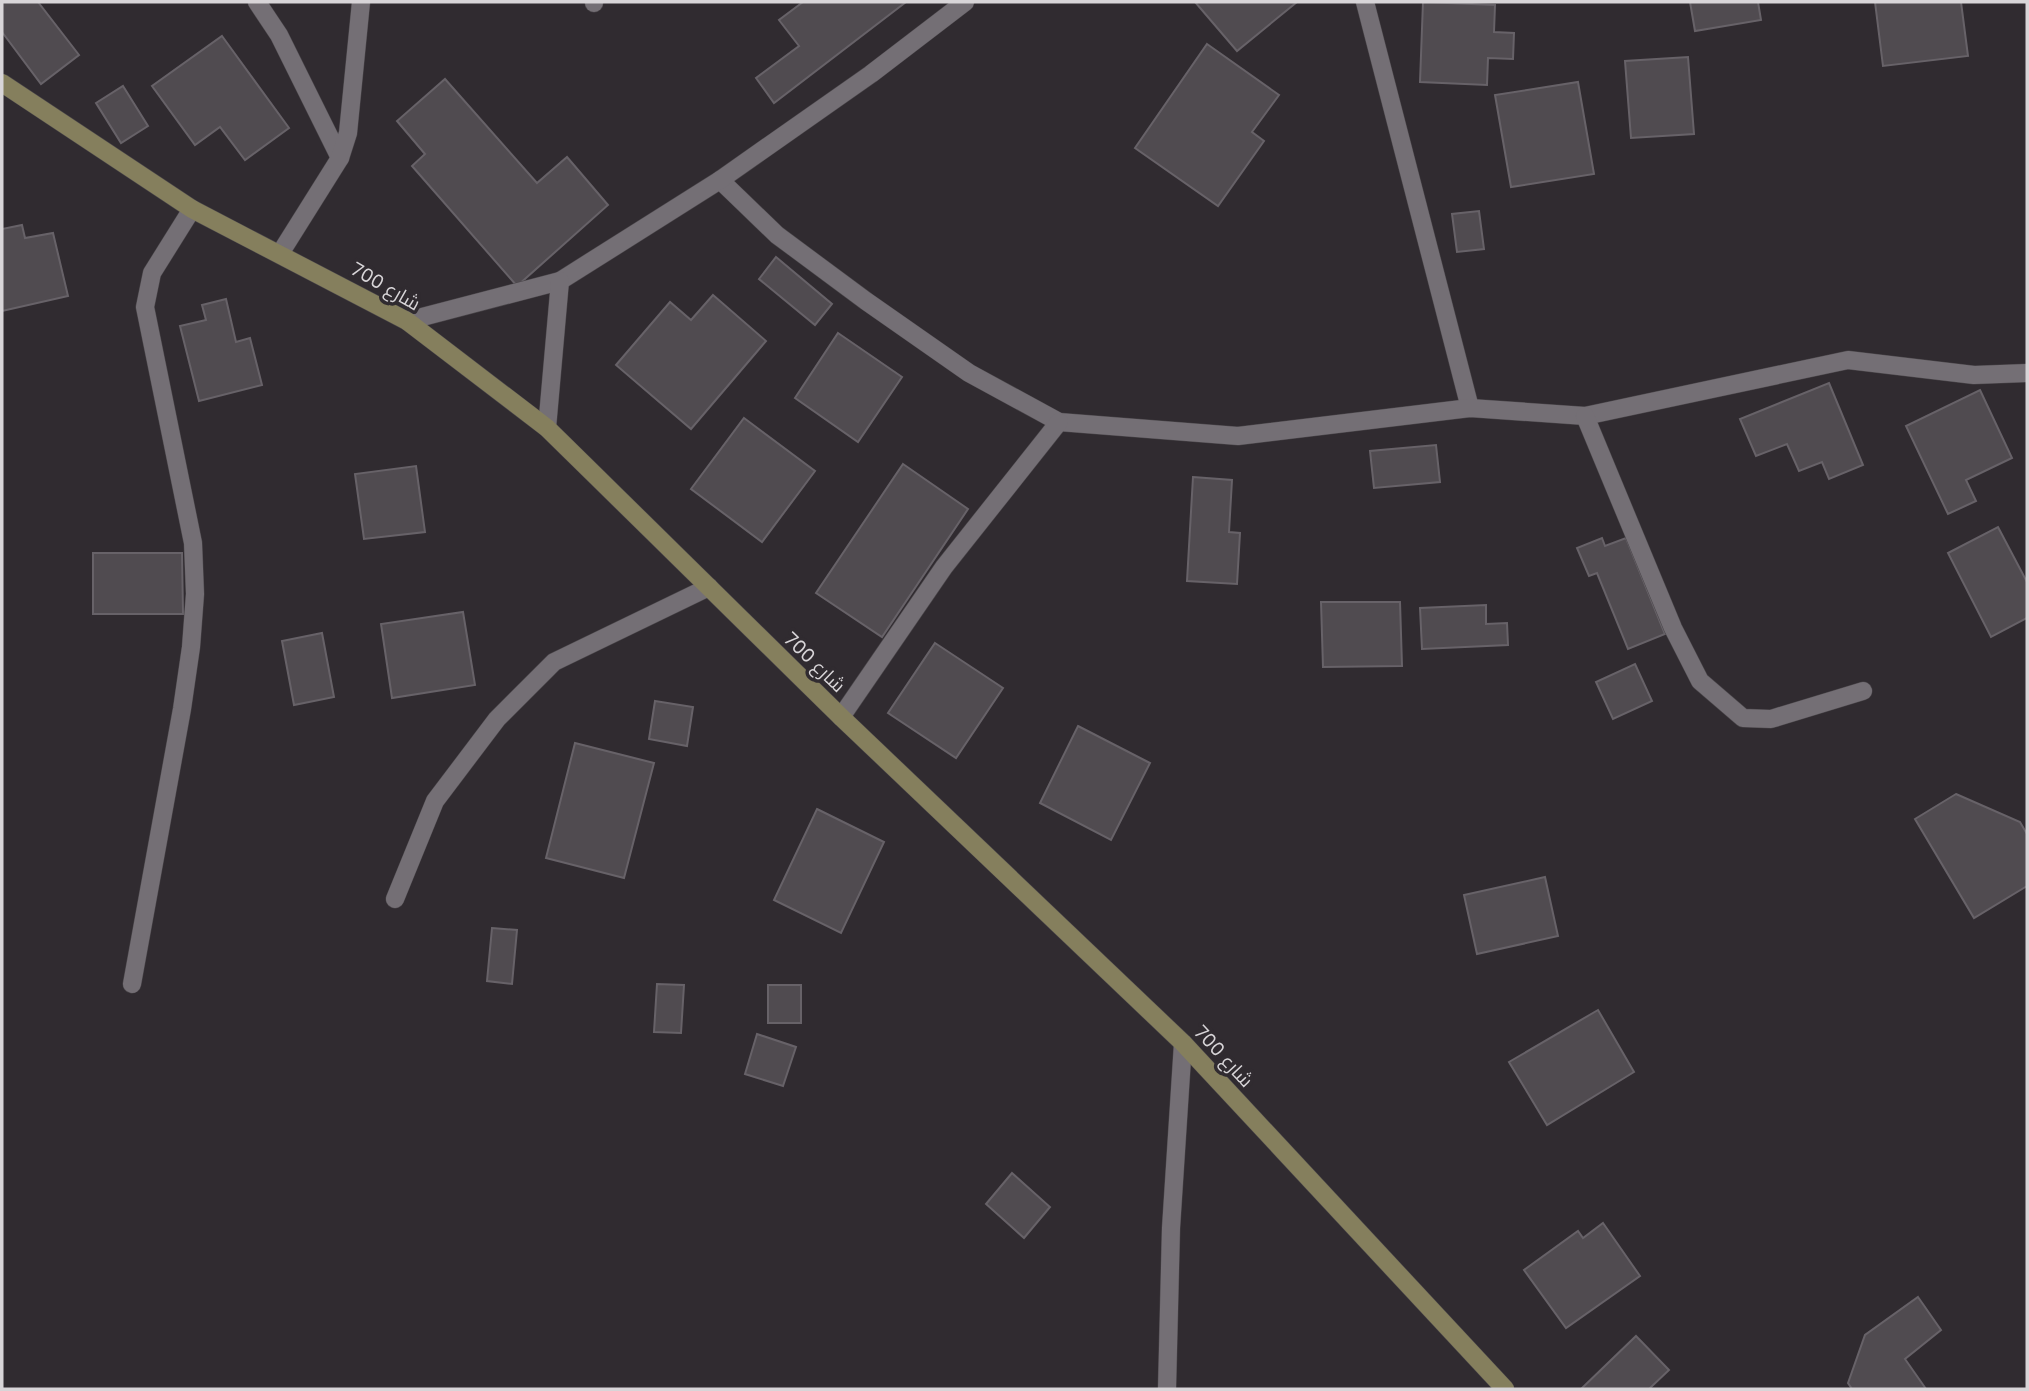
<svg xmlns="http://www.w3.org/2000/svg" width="2029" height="1391" font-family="Poppins,Cairo,sans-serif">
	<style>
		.building { fill: #504b50; stroke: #676268; stroke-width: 2 }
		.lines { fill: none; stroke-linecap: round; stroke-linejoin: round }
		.minor-casing { stroke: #4a464a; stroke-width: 19 }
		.tertiary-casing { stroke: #4a464a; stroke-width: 19 }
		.secondary-casing { stroke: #4a464a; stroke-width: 19 }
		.minor { stroke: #746f75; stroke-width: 18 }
		.tertiary { stroke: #746f75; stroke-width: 18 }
		.secondary { stroke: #857f5d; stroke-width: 18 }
		.labels { text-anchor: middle; stroke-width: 7; stroke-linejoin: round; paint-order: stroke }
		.street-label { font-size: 19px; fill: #d8d5d8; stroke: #302b30 }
	</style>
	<rect width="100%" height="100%" fill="#302b30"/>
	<g class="building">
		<path d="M 2,2 L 38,2 L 79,55 L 41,84 L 2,32 Z"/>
		<path d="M 803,2 L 906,2 L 774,103 L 756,78 L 799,46 L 779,20 Z"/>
		<path d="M 1195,2 L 1297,2 L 1237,51 Z"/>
		<path d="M 1423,2 L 1495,5 L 1494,32 L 1514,33 L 1513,59 L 1488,58 L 1487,85 L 1420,82 Z"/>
		<path d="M 1690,2 L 1758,2 L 1761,20 L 1695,31 Z"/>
		<path d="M 1875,2 L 1961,2 L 1968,56 L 1883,66 Z"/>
		<path d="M 222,36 L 289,128 L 245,160 L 220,127 L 195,145 L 152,86 Z"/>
		<path d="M 1207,44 L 1279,95 L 1252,132 L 1264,141 L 1218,206 L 1135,148 Z"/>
		<path d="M 1688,57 L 1694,134 L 1631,138 L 1625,61 Z"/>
		<path d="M 445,79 L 537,183 L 567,157 L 608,205 L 517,286 L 412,166 L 425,154 L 397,121 Z"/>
		<path d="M 1578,82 L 1594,174 L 1511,187 L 1495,95 Z"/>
		<path d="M 123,86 L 148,126 L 121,143 L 96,103 Z"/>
		<path d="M 1479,211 L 1484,249 L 1457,252 L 1452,214 Z"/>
		<path d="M 22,225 L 25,238 L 53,233 L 68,296 L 2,311 L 2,229 Z"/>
		<path d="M 776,257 L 832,304 L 815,325 L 759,279 Z"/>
		<path d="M 713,295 L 766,341 L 691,429 L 616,365 L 670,302 L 691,320 Z"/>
		<path d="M 226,299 L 236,342 L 250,338 L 262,385 L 199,401 L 180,326 L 206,320 L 202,305 Z"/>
		<path d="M 838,333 L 902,377 L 858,442 L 795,398 Z"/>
		<path d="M 1829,383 L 1863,465 L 1829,479 L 1822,462 L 1799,471 L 1787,444 L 1756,456 L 1740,419 Z"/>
		<path d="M 1980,390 L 2012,458 L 1966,480 L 1976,501 L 1948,514 L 1906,426 Z"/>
		<path d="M 744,418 L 815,471 L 762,542 L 691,489 Z"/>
		<path d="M 1436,445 L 1440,482 L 1374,488 L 1370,451 Z"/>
		<path d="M 903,464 L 968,509 L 882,637 L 816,593 Z"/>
		<path d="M 416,466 L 425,532 L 364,539 L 355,474 Z"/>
		<path d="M 1193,477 L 1232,480 L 1229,532 L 1240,533 L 1237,584 L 1187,581 Z"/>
		<path d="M 1998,527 L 2027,582 L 2027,618 L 1991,637 L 1948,553 Z"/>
		<path d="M 1602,538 L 1605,546 L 1626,538 L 1665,634 L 1628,649 L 1597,573 L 1589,576 L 1577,548 Z"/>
		<path d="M 93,553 L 182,553 L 183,614 L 93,614 Z"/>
		<path d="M 1321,602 L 1400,602 L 1402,666 L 1323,667 Z"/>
		<path d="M 1486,605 L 1486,624 L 1507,623 L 1508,645 L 1422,649 L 1420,608 Z"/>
		<path d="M 463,612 L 475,685 L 392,698 L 381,624 Z"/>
		<path d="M 322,633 L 334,697 L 294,705 L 282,641 Z"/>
		<path d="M 935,643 L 1003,688 L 956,758 L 888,713 Z"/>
		<path d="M 1635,664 L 1652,701 L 1613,719 L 1596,682 Z"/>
		<path d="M 655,701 L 693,707 L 687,746 L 649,739 Z"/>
		<path d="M 1078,726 L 1150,763 L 1111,840 L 1040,803 Z"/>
		<path d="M 575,743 L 654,763 L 624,878 L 546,858 Z"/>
		<path d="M 1956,794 L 2020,822 L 2027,834 L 2027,886 L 1974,918 L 1915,819 Z"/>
		<path d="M 817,809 L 884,842 L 841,933 L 774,900 Z"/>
		<path d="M 1545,877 L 1558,936 L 1477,954 L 1464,895 Z"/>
		<path d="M 492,928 L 517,930 L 512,984 L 487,981 Z"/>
		<path d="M 657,984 L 684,985 L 681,1033 L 654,1032 Z"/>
		<rect x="768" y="985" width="33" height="38"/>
		<path d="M 1598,1010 L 1634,1072 L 1547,1125 L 1509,1062 Z"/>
		<path d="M 757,1034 L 796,1047 L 783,1086 L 745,1074 Z"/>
		<path d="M 1012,1173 L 1050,1207 L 1024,1238 L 986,1204 Z"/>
		<path d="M 1603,1223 L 1640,1276 L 1566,1328 L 1524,1270 L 1578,1231 L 1583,1238 Z"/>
		<path d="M 1918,1297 L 1941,1330 L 1905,1359 L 1926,1389 L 1852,1389 L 1848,1383 L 1865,1335 Z"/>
		<path d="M 1636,1336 L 1669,1370 L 1649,1389 L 1581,1389 Z"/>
	</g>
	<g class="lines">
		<defs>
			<g id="minor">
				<path d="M 257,2 L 279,35 L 340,158"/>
				<path d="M 1365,2 L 1470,408"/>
				<path d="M 594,3 L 594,2"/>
				<path d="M 720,180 L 777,235 L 866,301 L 969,373 L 1059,422 L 1238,436 L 1470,408 L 1585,416 L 1848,360 L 1974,375 L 2027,373"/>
				<path d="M 281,252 L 340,158 L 348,133 L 361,2"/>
				<path d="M 1585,416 L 1673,628 L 1700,681 L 1743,718 L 1771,719 L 1863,691"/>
				<path d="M 841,717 L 944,567 L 1059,422"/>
				<path d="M 395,899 L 435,801 L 497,719 L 554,662 L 709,587"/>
				<path d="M 132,984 L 182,709 L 191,647 L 195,594 L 193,543 L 145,307 L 152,273 L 192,209"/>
				<path d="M 1167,1389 L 1171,1228 L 1183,1043"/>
			</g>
			<g id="tertiary">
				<path d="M 407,321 L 560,281 L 720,180 L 871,74 L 965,2"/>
				<path d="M 547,428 L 560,281"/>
			</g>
			<path id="secondary" d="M 2,83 L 192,209 L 407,321 L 547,428 L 841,717 L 1183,1043 L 1505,1389"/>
		</defs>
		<use href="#minor" class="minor-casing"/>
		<use href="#tertiary" class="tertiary-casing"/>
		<use href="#secondary" class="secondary-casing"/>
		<use href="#minor" class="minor"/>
		<use href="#tertiary" class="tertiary"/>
		<use href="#secondary" class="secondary"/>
	</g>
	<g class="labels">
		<g class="street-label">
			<text transform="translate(386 286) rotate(30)" y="7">شارع 700</text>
			<text transform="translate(815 662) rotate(44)" y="7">شارع 700</text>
			<text transform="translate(1224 1056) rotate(47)" y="7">شارع 700</text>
		</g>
	</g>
	<rect width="2029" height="1391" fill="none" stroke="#d8d5d8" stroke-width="7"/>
</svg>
